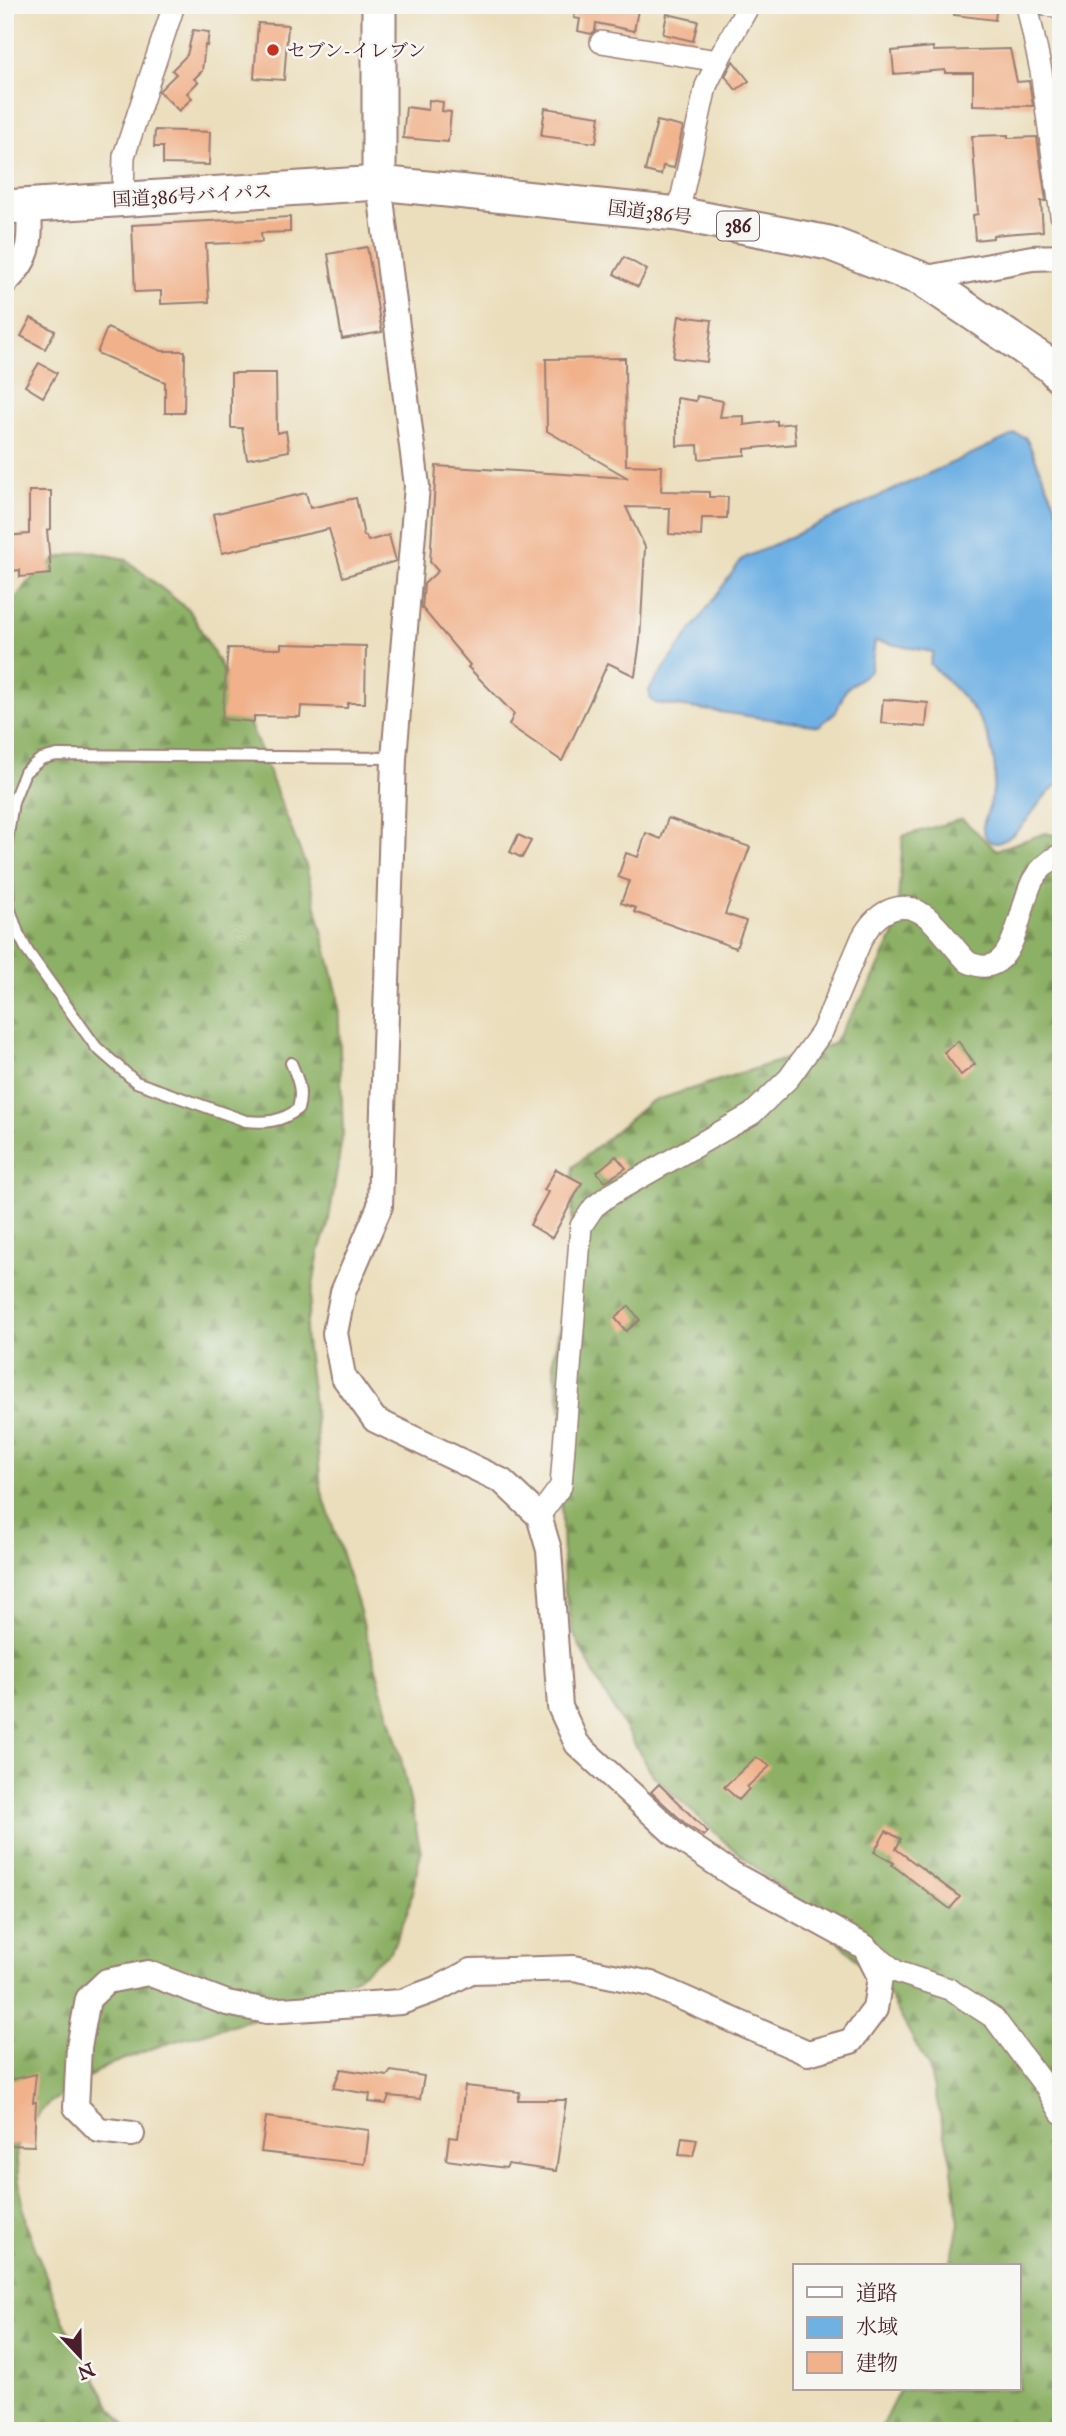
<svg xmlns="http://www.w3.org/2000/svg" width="1066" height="2436" font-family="'IM FELL Great Primer','Noto Serif JP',serif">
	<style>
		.forest { fill: url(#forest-firs); stroke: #6b6848; stroke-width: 2 }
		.water { fill: #70b1e4; stroke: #5d6888; stroke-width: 2 }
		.building { fill: #f1b18a }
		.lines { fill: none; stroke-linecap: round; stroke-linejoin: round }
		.service-casing { stroke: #9a7e74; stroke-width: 14 }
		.minor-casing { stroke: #9a7e74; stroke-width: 24 }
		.tertiary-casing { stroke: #9a7e74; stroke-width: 28 }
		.trunk-casing { stroke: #9a7e74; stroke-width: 37 }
		.service { stroke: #fff; stroke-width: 10 }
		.minor { stroke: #fff; stroke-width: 21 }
		.tertiary { stroke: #fff; stroke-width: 24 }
		.trunk { stroke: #fff; stroke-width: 33 }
		.poi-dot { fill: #c8321e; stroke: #f6f6f2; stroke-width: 2.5 }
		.labels { text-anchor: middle; stroke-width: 5; stroke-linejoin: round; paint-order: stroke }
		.shield { fill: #f6f6f2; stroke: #7e6067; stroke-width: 2 }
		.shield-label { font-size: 18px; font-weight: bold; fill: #4a1f2b }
		.poi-label { font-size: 19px; fill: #4a1f2b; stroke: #f6f6f2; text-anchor: start }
		.street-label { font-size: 19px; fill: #4a1f2b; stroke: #f6f6f2 }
	</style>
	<defs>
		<pattern id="forest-firs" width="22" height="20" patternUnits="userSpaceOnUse" patternTransform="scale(1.75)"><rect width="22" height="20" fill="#8cb065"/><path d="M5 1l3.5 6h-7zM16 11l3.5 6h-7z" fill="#748f53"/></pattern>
	</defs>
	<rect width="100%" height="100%" fill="#f6f6f2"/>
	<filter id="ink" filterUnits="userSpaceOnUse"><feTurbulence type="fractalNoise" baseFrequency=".0143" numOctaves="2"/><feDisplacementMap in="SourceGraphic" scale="14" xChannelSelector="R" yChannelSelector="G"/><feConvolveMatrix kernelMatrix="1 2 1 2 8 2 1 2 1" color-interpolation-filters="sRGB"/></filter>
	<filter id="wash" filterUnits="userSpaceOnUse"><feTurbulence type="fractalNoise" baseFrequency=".00686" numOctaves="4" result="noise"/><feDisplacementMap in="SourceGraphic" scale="28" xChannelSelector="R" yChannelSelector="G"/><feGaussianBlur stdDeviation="1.57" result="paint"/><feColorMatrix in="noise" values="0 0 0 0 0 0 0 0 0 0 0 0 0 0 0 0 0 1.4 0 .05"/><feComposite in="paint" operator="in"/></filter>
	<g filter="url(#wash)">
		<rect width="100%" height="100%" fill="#ebdebc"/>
		<g class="forest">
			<path d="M 87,551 L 125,559 L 190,611 L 242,704 L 306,866 L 338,996 L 343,1133 L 328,1225 L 319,1251 L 305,1333 L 315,1415 L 321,1489 L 357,1601 L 400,1754 L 421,1852 L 408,1911 L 391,1951 L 354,1979 L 277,2012 L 159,2046 L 106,2066 L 48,2104 L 28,2125 L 16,2149 L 18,2176 L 26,2224 L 63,2320 L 113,2410 L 130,2431 L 5,2431 L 5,613 L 27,583 L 58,558 Z"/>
			<path d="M 962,819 L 996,850 L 1046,833 L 1061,837 L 1061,2431 L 879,2431 L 900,2389 L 1019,2389 L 1019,2266 L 950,2266 L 959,2224 L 951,2161 L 929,2068 L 890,1997 L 822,1922 L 725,1842 L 653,1775 L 603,1691 L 574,1635 L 564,1587 L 561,1497 L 565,1432 L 553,1360 L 571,1270 L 573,1167 L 650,1102 L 833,1044 L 871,983 L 896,930 L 903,836 Z"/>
		</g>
		<path class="water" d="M 1015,434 L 1025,437 L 1029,444 L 1061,517 L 1061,783 C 1035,798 1029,830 1000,842 C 991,846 984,837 983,828 C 983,821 987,815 989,808 C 992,797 995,782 995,771 C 992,721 963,696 930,664 L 933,652 L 875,641 L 871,670 L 846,689 L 836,712 L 819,726 L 656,703 L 651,700 L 649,690 L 742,559 Z"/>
		<g id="blocks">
			<g class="building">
				<path d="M 577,5 L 605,8 L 605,5 L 616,5 L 638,10 L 634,31 L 596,23 L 595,31 L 591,34 L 578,31 L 580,19 L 574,18 Z"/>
				<path d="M 955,5 L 997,5 L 995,20 L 954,15 Z"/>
				<path d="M 667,14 L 698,21 L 693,41 L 663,34 Z"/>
				<path d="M 258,23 L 288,25 L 284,80 L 254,78 Z"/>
				<path d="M 193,30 L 209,32 L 207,46 L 205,45 L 202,71 L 194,79 L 198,82 L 187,93 L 192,98 L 179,111 L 159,91 L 176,74 L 172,70 L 187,55 Z"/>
				<path d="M 933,47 L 933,51 L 1010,49 L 1017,82 L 1029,81 L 1033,106 L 973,105 L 973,73 L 945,73 L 945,70 L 894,74 L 892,51 Z"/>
				<path d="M 733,61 L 749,81 L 736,90 L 725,76 Z"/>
				<path d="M 429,100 L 443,102 L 442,111 L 451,112 L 448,142 L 403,138 L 406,107 L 428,110 Z"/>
				<path d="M 545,108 L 600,116 L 596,143 L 541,136 Z"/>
				<path d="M 657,121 L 683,127 L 674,168 L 663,166 L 661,175 L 645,171 Z"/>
				<path d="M 155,130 L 210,132 L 209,165 L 163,164 L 163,147 L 154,147 Z"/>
				<path d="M 1008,135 L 1008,138 L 1037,137 L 1046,201 L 1041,201 L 1043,231 L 993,235 L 993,238 L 975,240 L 973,215 L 978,214 L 972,136 Z"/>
				<path d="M 290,217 L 290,232 L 261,233 L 262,242 L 206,244 L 209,302 L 161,304 L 161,291 L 135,292 L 132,225 Z"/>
				<path d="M 367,247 L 382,332 L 342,339 L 328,254 Z"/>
				<path d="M 624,257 L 647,270 L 638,287 L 614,274 Z"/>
				<path d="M 679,316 L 712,320 L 707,362 L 673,358 Z"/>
				<path d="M 31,318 L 55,331 L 45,349 L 21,336 Z"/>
				<path d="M 107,328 L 162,351 L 185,351 L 184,413 L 165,413 L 165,382 L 97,353 Z"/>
				<path d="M 625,358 L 626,465 L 662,466 L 661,491 L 709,492 L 709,497 L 728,497 L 727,518 L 702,518 L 701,536 L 669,534 L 670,508 L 626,507 L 645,547 L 640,641 L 635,676 L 608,663 L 562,761 L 509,725 L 514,714 L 468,667 L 470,665 L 422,608 L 424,584 L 438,571 L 430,562 L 436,466 L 628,478 L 547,431 L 546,359 Z"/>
				<path d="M 39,363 L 57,373 L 43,397 L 25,386 Z"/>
				<path d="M 231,373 L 276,373 L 277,433 L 286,431 L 289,451 L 247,459 L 242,428 L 231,428 Z"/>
				<path d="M 697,396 L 723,401 L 720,417 L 744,416 L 744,425 L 777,421 L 777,425 L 794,423 L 796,444 L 745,449 L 745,455 L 699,459 L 698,445 L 677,446 L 677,398 L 696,401 Z"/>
				<path d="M 29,491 L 51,491 L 51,529 L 47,530 L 51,574 L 20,577 L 20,570 L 5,572 L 5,536 L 29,534 Z"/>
				<path d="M 306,493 L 310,508 L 356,498 L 364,536 L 366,536 L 368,541 L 389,535 L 396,561 L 343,577 L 329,529 L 222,553 L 213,514 Z"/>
				<path d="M 281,644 L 366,646 L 365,703 L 348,703 L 347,708 L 301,706 L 300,717 L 254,716 L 254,722 L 222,719 L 228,648 L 281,649 Z"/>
				<path d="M 883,699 L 928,703 L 926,727 L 881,723 Z"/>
				<path d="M 668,818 L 750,847 L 725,914 L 746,921 L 736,948 L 634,912 L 636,908 L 621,903 L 629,881 L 618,877 L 626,853 L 638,857 L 646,833 L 661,839 Z"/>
				<path d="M 518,835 L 531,841 L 522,858 L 510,852 Z"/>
				<path d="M 958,1041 L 975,1064 L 961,1075 L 944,1052 Z"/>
				<path d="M 616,1156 L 626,1168 L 605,1182 L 597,1172 Z"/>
				<path d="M 556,1169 L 582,1183 L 552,1238 L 530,1225 L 548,1192 L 544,1190 Z"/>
				<path d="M 629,1306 L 640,1320 L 626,1331 L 615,1318 Z"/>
				<path d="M 756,1757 L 770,1766 L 747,1787 L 749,1789 L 739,1800 L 724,1787 Z"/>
				<path d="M 659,1784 L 708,1832 L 704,1836 L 688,1826 L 651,1792 Z"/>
				<path d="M 886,1831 L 901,1839 L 896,1849 L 960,1897 L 950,1909 L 892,1865 L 894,1863 L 874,1852 Z"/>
				<path d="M 341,2069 L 387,2076 L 391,2071 L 424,2076 L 420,2099 L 389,2096 L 386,2104 L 369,2102 L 370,2094 L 333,2088 Z"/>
				<path d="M 36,2074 L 33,2102 L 36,2102 L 34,2146 L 5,2145 L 5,2081 Z"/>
				<path d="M 465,2086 L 520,2092 L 518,2100 L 566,2100 L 556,2171 L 508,2164 L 506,2168 L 446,2160 L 449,2137 L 458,2138 Z"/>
				<path d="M 266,2117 L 369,2130 L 365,2164 L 261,2152 Z"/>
				<path d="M 682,2137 L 697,2139 L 693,2156 L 679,2155 Z"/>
			</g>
		</g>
	</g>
	<g filter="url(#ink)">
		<use href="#blocks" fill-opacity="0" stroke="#9a7e74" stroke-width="2"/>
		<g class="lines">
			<defs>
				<path id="service" d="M 291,1063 C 298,1079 303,1092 298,1109 C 281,1122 266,1123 246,1121 L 136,1082 L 96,1047 L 28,952 L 18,933 L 9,907 L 8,884 L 7,841 L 13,802 L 25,772 L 41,759 L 57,755 L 394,758"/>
				<g id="minor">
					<path d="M 1027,5 L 1041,71 L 1061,215"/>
					<path d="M 1048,5 L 1061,7"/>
					<path d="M 601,42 L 718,61"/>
					<path d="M 123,198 L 124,156 L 174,5"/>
					<path d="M 678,214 L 706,86 L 722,53 L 749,5"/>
					<path d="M 539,1516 L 561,1486 L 581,1226 L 594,1207 L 608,1196 L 752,1114 L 789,1078 L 822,1032 L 862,938 C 869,925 878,914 893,909 C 926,898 947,943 968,962 C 1016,985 1018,907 1033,880 C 1039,869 1050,860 1061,854"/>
					<path d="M 865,1947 L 897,1972 L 949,1989 L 994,2018 L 1047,2089 L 1061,2113"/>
				</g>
				<g id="tertiary">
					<path d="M 922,279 L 1032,258 L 1061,257"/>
					<path d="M 5,283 C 33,256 30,241 29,205"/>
					<path d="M 132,2134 L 99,2130 L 76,2107 L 79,2047 L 88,1999 L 107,1981 L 148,1973 L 227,2003 L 267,2011 L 401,2002 L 439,1988 L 471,1971 L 574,1968 L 651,1984 L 808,2053 L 851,2041 L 875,2009 L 880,1977 L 865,1947 L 732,1874 L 679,1838 L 577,1744 L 560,1707 L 549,1550 L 539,1516 L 502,1481 L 375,1420 L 343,1376 L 335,1333 L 343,1292 L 380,1206 L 394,758 L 417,486 L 379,183"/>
				</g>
				<g id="trunk">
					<path d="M 379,5 L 379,183"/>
					<path d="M 5,207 L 379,183 L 678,214 L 829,243 L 922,279 L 1051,366 L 1061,377"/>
				</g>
			</defs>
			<use href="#service" class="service-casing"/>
			<use href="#minor" class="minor-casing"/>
			<use href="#tertiary" class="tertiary-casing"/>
			<use href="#trunk" class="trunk-casing"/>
			<use href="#service" class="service"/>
			<use href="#minor" class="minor"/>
			<use href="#tertiary" class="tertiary"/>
			<use href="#trunk" class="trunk"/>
		</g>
	</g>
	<circle class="poi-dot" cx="273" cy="50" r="7"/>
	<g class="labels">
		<rect class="shield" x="717" y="211.5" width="42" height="29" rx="5"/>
		<g class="shield-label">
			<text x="738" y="232">386</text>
		</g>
		<g class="poi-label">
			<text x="287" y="57">セブン-イレブン</text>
		</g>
		<g class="street-label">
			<text transform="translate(192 195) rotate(-3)" y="7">国道386号バイパス</text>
			<text transform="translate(650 212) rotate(7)" y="7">国道386号</text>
		</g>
	</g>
	<rect width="1066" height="2436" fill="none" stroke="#f6f6f2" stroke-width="28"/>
	<rect x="793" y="2264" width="228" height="126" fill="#f6f6f2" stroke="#b1a0a2" stroke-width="2"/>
	<rect x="807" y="2287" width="35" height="10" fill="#ffffff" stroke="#b1a0a2" stroke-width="2"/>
	<text x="856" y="2300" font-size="21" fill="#4a1f2b">道路</text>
	<rect x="807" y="2317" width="35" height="21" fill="#70b1e4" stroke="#b1a0a2" stroke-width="2"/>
	<text x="856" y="2334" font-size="21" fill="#4a1f2b">水域</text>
	<rect x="807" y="2352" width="35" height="21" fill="#f1b18a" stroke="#b1a0a2" stroke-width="2"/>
	<text x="856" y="2370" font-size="21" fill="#4a1f2b">建物</text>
	<g transform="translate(80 2356) rotate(158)" stroke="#f6f6f2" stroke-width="5" paint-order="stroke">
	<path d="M0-5L12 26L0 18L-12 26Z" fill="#4a1f2b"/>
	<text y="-10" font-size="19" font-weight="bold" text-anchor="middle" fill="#4a1f2b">N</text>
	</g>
</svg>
